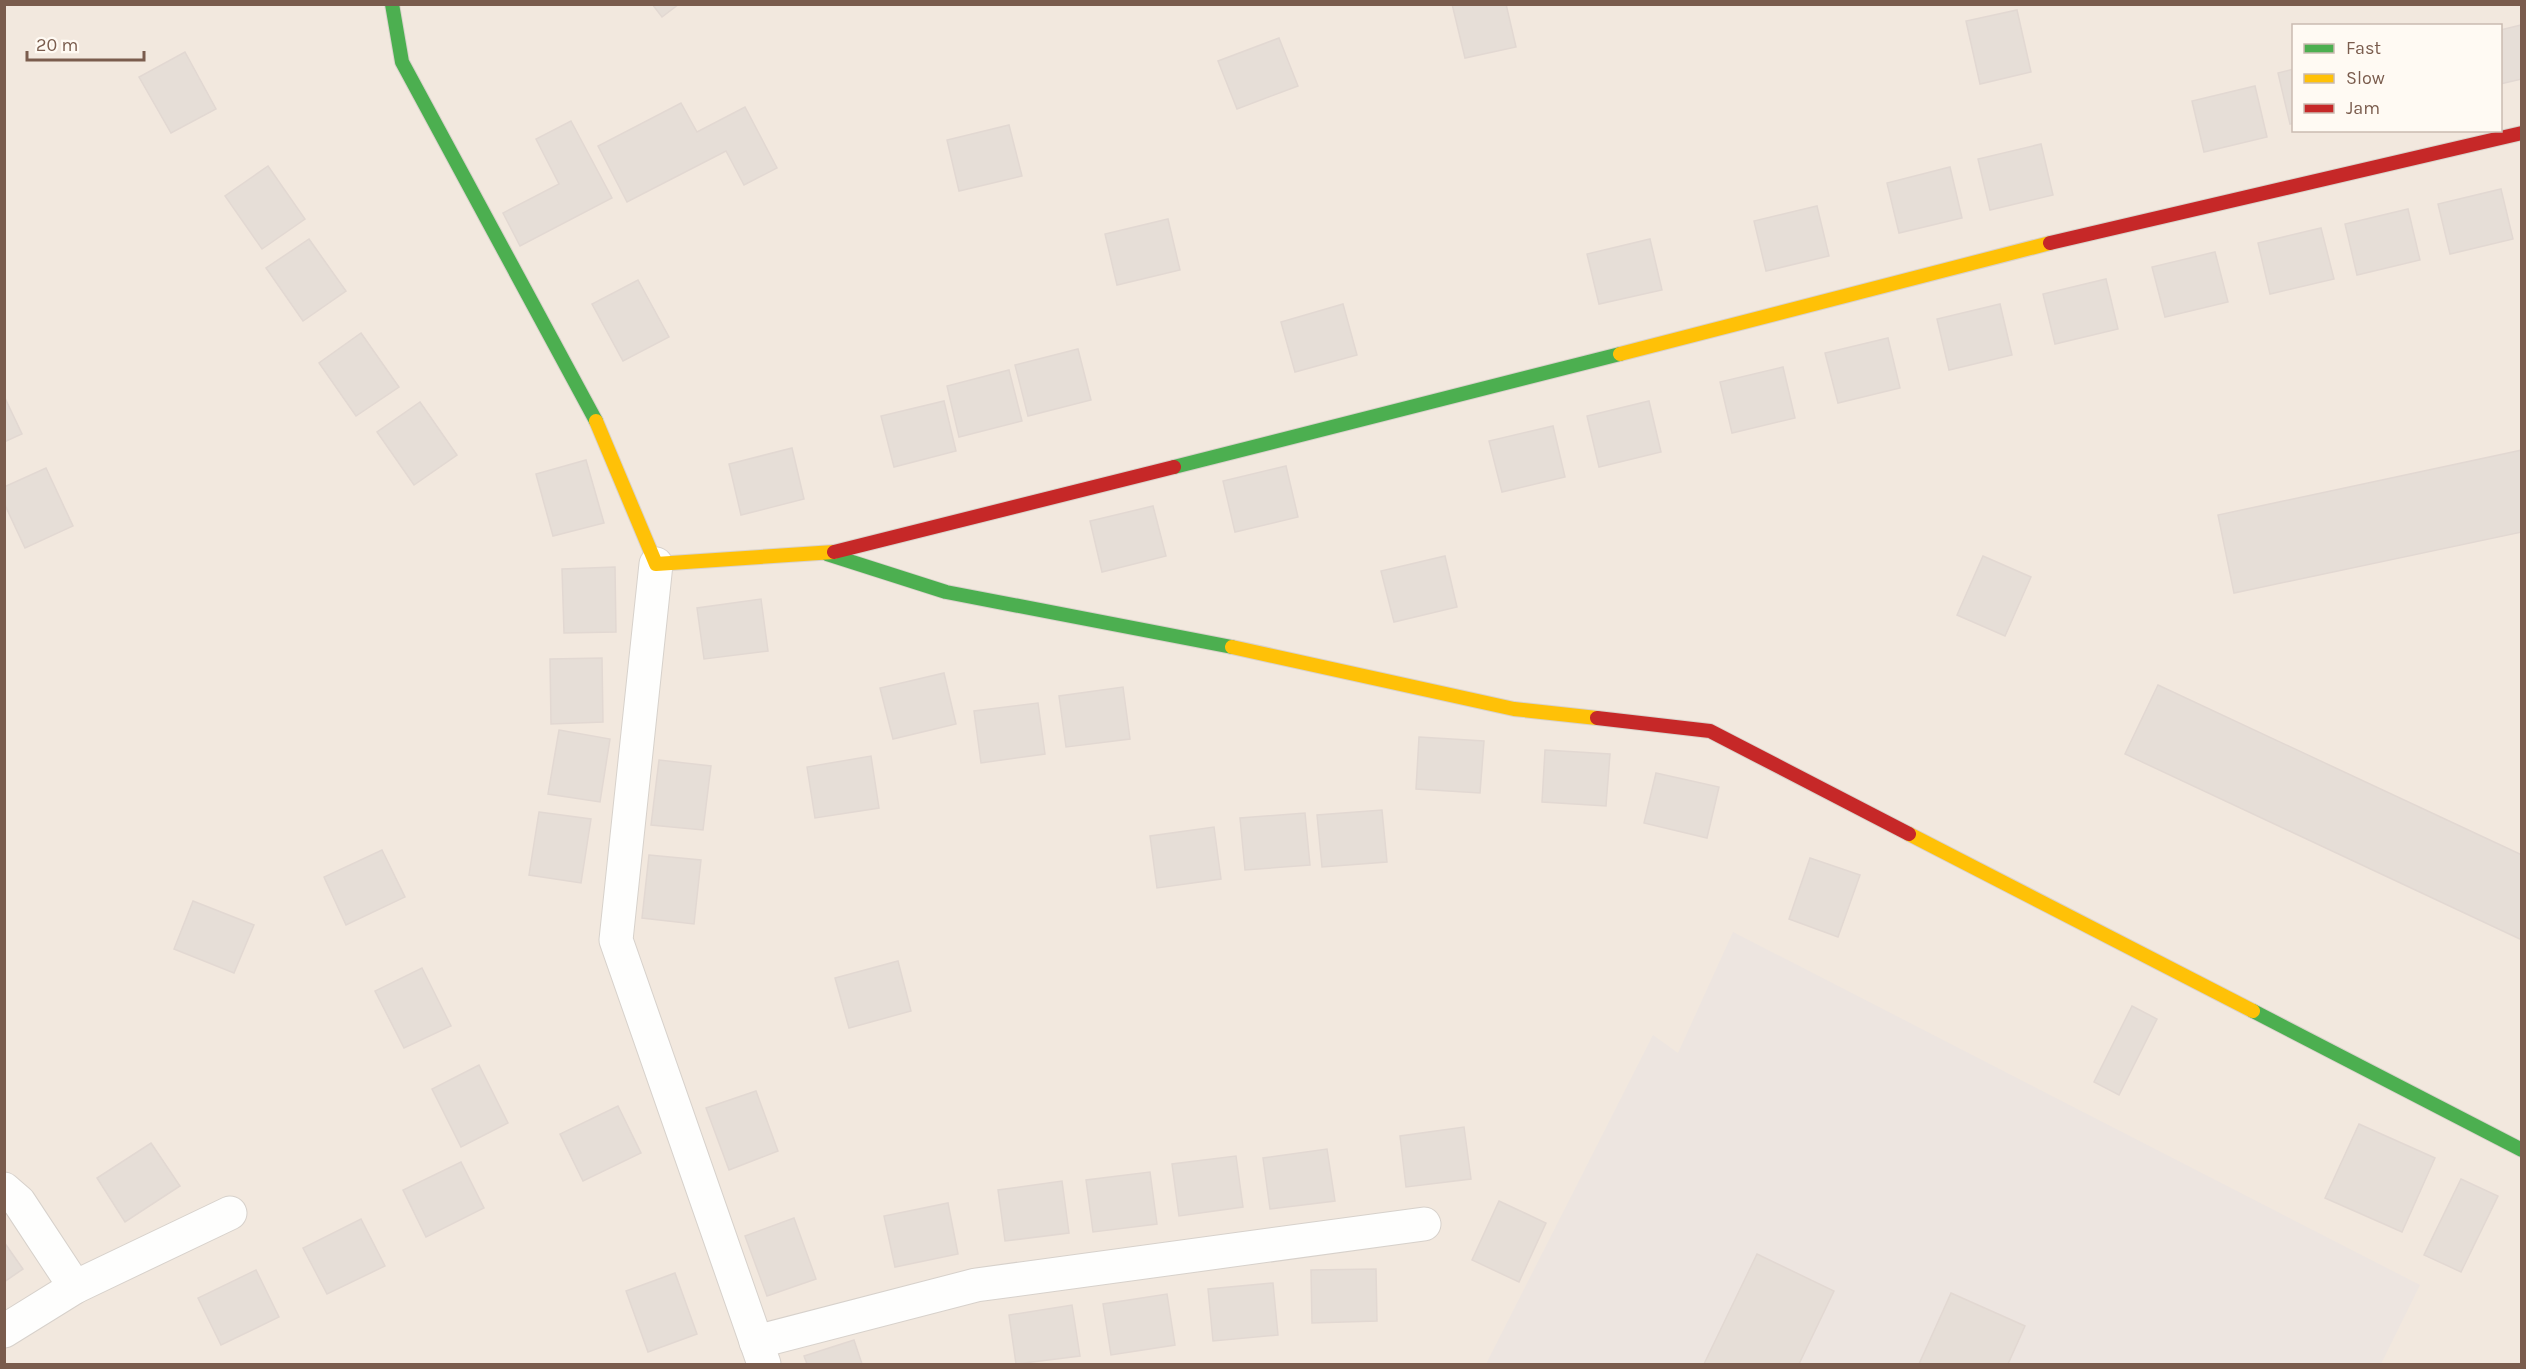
<svg xmlns="http://www.w3.org/2000/svg" width="2526" height="1369" font-family="Karla,sans-serif">
	<style>
		.residential { fill: #f2e8de; fill-rule: evenodd }
		.industrial { fill: #ede5e0 }
		.building { fill: #e6ded7; stroke: #e2d8d2; stroke-width: 1.5 }
		.lines { fill: none; stroke-linecap: round; stroke-linejoin: round }
		.street-casing { stroke: #d7d1cb; stroke-width: 35 }
		.fast-casing { stroke: #d9d2cb; stroke-width: 16 }
		.slow-casing { stroke: #d9d2cb; stroke-width: 16 }
		.jam-casing { stroke: #d9d2cb; stroke-width: 16 }
		.street { stroke: #fefefd; stroke-width: 33 }
		.fast { stroke: #4caf50; stroke-width: 14 }
		.slow { stroke: #ffc107; stroke-width: 14 }
		.jam { stroke: #c62828; stroke-width: 14 }
	</style>
	<rect width="100%" height="100%" fill="#f9f5f0"/>
	<path class="residential" d="M 5,5 L 2521,5 L 2521,1364 L 5,1364 ZM 2294,26 L 2500,26 L 2500,130 L 2294,130 Z"/>
	<path class="industrial" d="M 1733,932 L 2420,1285 L 2381,1364 L 1486,1364 L 1653,1035 L 1678,1053 Z"/>
	<g class="building">
		<path d="M 652,4 L 679,4 L 662,17 Z"/>
		<path d="M 1452,4 L 1506,4 L 1516,47 L 1465,58 Z"/>
		<path d="M 2017,10 L 2031,72 L 1980,84 L 1966,21 Z"/>
		<path d="M 2521,25 L 2522,79 L 2500,84 L 2500,30 Z"/>
		<path d="M 1279,38 L 1298,86 L 1237,109 L 1218,61 Z"/>
		<path d="M 185,52 L 216,109 L 171,133 L 139,77 Z"/>
		<path d="M 2294,69 L 2294,123 L 2290,124 L 2278,73 Z"/>
		<path d="M 2255,86 L 2267,137 L 2204,152 L 2192,101 Z"/>
		<path d="M 681,103 L 697,132 L 745,107 L 777,168 L 744,185 L 726,151 L 627,202 L 598,146 Z"/>
		<path d="M 571,121 L 612,198 L 520,246 L 503,213 L 559,184 L 536,139 Z"/>
		<path d="M 1009,125 L 1022,176 L 959,191 L 947,140 Z"/>
		<path d="M 2041,144 L 2053,195 L 1990,210 L 1978,159 Z"/>
		<path d="M 268,166 L 305,219 L 262,249 L 225,196 Z"/>
		<path d="M 1950,167 L 1962,218 L 1899,233 L 1887,183 Z"/>
		<path d="M 2501,189 L 2513,239 L 2450,254 L 2438,204 Z"/>
		<path d="M 1817,206 L 1829,256 L 1766,271 L 1754,221 Z"/>
		<path d="M 2408,209 L 2420,260 L 2357,275 L 2345,224 Z"/>
		<path d="M 1168,219 L 1180,270 L 1117,285 L 1105,234 Z"/>
		<path d="M 2321,228 L 2334,279 L 2270,294 L 2258,243 Z"/>
		<path d="M 309,239 L 346,291 L 303,321 L 266,268 Z"/>
		<path d="M 1650,239 L 1662,290 L 1599,304 L 1587,254 Z"/>
		<path d="M 2215,252 L 2228,302 L 2165,317 L 2152,267 Z"/>
		<path d="M 2106,279 L 2118,329 L 2055,344 L 2043,294 Z"/>
		<path d="M 638,280 L 669,337 L 623,361 L 592,304 Z"/>
		<path d="M 1343,304 L 1357,355 L 1295,372 L 1281,322 Z"/>
		<path d="M 2000,304 L 2012,355 L 1949,370 L 1937,319 Z"/>
		<path d="M 361,333 L 399,387 L 356,416 L 319,363 Z"/>
		<path d="M 1888,338 L 1900,388 L 1838,403 L 1825,353 Z"/>
		<path d="M 1078,349 L 1091,400 L 1028,416 L 1015,365 Z"/>
		<path d="M 1783,367 L 1795,418 L 1732,433 L 1720,382 Z"/>
		<path d="M 1009,370 L 1022,421 L 959,437 L 947,386 Z"/>
		<path d="M 4,396 L 22,434 L 4,442 Z"/>
		<path d="M 944,401 L 956,451 L 894,467 L 881,416 Z"/>
		<path d="M 1649,401 L 1661,452 L 1599,467 L 1587,416 Z"/>
		<path d="M 420,402 L 457,455 L 414,485 L 377,432 Z"/>
		<path d="M 1553,426 L 1565,477 L 1502,492 L 1489,441 Z"/>
		<path d="M 792,448 L 804,499 L 741,515 L 729,464 Z"/>
		<path d="M 2522,450 L 2522,532 L 2234,593 L 2218,515 Z"/>
		<path d="M 586,460 L 604,523 L 553,536 L 536,474 Z"/>
		<path d="M 1286,466 L 1298,517 L 1235,532 L 1223,481 Z"/>
		<path d="M 46,468 L 73,526 L 25,548 L 4,503 L 4,487 Z"/>
		<path d="M 1153,506 L 1166,556 L 1102,572 L 1090,521 Z"/>
		<path d="M 1445,556 L 1457,607 L 1394,622 L 1381,571 Z"/>
		<path d="M 1983,556 L 2031,577 L 2005,636 L 1957,615 Z"/>
		<path d="M 615,567 L 616,632 L 564,633 L 562,569 Z"/>
		<path d="M 761,599 L 768,651 L 704,659 L 697,608 Z"/>
		<path d="M 602,658 L 603,722 L 551,724 L 550,659 Z"/>
		<path d="M 944,673 L 956,724 L 893,739 L 880,688 Z"/>
		<path d="M 2158,685 L 2522,855 L 2522,940 L 2125,754 Z"/>
		<path d="M 1123,687 L 1130,739 L 1066,747 L 1059,696 Z"/>
		<path d="M 1038,703 L 1045,754 L 981,763 L 974,711 Z"/>
		<path d="M 559,730 L 610,739 L 600,802 L 548,794 Z"/>
		<path d="M 1419,737 L 1484,741 L 1480,793 L 1416,789 Z"/>
		<path d="M 1545,750 L 1610,754 L 1606,806 L 1542,802 Z"/>
		<path d="M 871,756 L 879,808 L 815,818 L 807,767 Z"/>
		<path d="M 659,760 L 711,766 L 703,830 L 651,825 Z"/>
		<path d="M 1656,773 L 1719,787 L 1707,838 L 1644,823 Z"/>
		<path d="M 1382,810 L 1387,862 L 1322,867 L 1317,815 Z"/>
		<path d="M 539,812 L 591,819 L 581,883 L 529,875 Z"/>
		<path d="M 1305,813 L 1310,865 L 1245,870 L 1240,818 Z"/>
		<path d="M 1214,827 L 1221,879 L 1157,888 L 1150,836 Z"/>
		<path d="M 382,850 L 405,897 L 346,925 L 324,877 Z"/>
		<path d="M 649,855 L 701,860 L 694,924 L 642,918 Z"/>
		<path d="M 1810,858 L 1860,875 L 1838,937 L 1789,919 Z"/>
		<path d="M 193,901 L 254,925 L 234,973 L 174,949 Z"/>
		<path d="M 898,961 L 911,1011 L 849,1028 L 835,978 Z"/>
		<path d="M 422,968 L 451,1026 L 404,1048 L 375,991 Z"/>
		<path d="M 2132,1006 L 2157,1019 L 2119,1095 L 2094,1082 Z"/>
		<path d="M 479,1065 L 508,1123 L 461,1147 L 432,1089 Z"/>
		<path d="M 756,1091 L 778,1151 L 729,1170 L 706,1108 Z"/>
		<path d="M 618,1106 L 641,1153 L 583,1181 L 560,1134 Z"/>
		<path d="M 2359,1124 L 2435,1158 L 2402,1232 L 2325,1198 Z"/>
		<path d="M 1464,1127 L 1471,1179 L 1406,1187 L 1400,1136 Z"/>
		<path d="M 151,1143 L 180,1186 L 125,1222 L 97,1178 Z"/>
		<path d="M 1327,1149 L 1335,1201 L 1270,1209 L 1263,1158 Z"/>
		<path d="M 1236,1156 L 1243,1207 L 1179,1216 L 1172,1164 Z"/>
		<path d="M 461,1162 L 484,1208 L 426,1237 L 403,1190 Z"/>
		<path d="M 1150,1172 L 1157,1224 L 1093,1232 L 1086,1180 Z"/>
		<path d="M 2461,1179 L 2498,1196 L 2461,1272 L 2424,1255 Z"/>
		<path d="M 1062,1181 L 1069,1233 L 1005,1241 L 998,1190 Z"/>
		<path d="M 1499,1201 L 1546,1223 L 1519,1282 L 1472,1260 Z"/>
		<path d="M 948,1203 L 958,1254 L 895,1267 L 884,1216 Z"/>
		<path d="M 794,1218 L 816,1279 L 767,1296 L 745,1236 Z"/>
		<path d="M 361,1219 L 385,1266 L 327,1294 L 303,1248 Z"/>
		<path d="M 4,1242 L 23,1269 L 4,1282 Z"/>
		<path d="M 1757,1254 L 1834,1291 L 1799,1364 L 1704,1364 Z"/>
		<path d="M 1376,1269 L 1377,1321 L 1312,1323 L 1311,1270 Z"/>
		<path d="M 256,1270 L 279,1317 L 221,1345 L 198,1298 Z"/>
		<path d="M 675,1273 L 697,1334 L 648,1352 L 626,1291 Z"/>
		<path d="M 1273,1283 L 1278,1335 L 1213,1341 L 1208,1289 Z"/>
		<path d="M 1951,1293 L 2025,1326 L 2008,1364 L 1919,1364 Z"/>
		<path d="M 1167,1294 L 1175,1345 L 1111,1355 L 1103,1304 Z"/>
		<path d="M 1072,1305 L 1080,1356 L 1016,1364 L 1009,1315 Z"/>
		<path d="M 854,1340 L 862,1364 L 807,1364 L 804,1356 Z"/>
	</g>
	<g class="lines">
		<defs>
			<g id="street">
				<path d="M 656,564 L 616,940 L 764,1364"/>
				<path d="M 4,1189 L 19,1202 L 75,1287"/>
				<path d="M 4,1331 L 75,1287 L 230,1213"/>
				<path d="M 756,1342 L 976,1285 L 1424,1224"/>
			</g>
			<g id="fast">
				<path d="M 392,4 L 402,62 L 596,421"/>
				<path d="M 1174,467 L 1620,354"/>
				<path d="M 827,554 L 946,592 L 1232,647"/>
				<path d="M 2253,1011 L 2522,1150"/>
			</g>
			<g id="slow">
				<path d="M 1620,354 L 2050,243"/>
				<path d="M 596,421 L 656,564 L 834,552"/>
				<path d="M 1232,647 L 1514,709 L 1597,718"/>
				<path d="M 1909,834 L 2253,1011"/>
			</g>
			<g id="jam">
				<path d="M 2050,243 L 2522,133"/>
				<path d="M 834,552 L 1174,467"/>
				<path d="M 1597,718 L 1710,731 L 1909,834"/>
			</g>
		</defs>
		<use href="#street" class="street-casing"/>
		<use href="#fast" class="fast-casing"/>
		<use href="#slow" class="slow-casing"/>
		<use href="#jam" class="jam-casing"/>
		<use href="#street" class="street"/>
		<use href="#fast" class="fast"/>
		<use href="#slow" class="slow"/>
		<use href="#jam" class="jam"/>
	</g>
	<rect width="2526" height="1369" fill="none" stroke="#7a5c4d" stroke-width="12"/>
	<rect x="2292" y="24" width="210" height="108" fill="#fffaf3" stroke="#cabbb1" stroke-width="1.5"/>
	<rect x="2304" y="44" width="30" height="9" fill="#4caf50" stroke="#cabbb1" stroke-width="1.5"/>
	<text x="2346" y="54" font-size="18" fill="#7a5c4d">Fast</text>
	<rect x="2304" y="74" width="30" height="9" fill="#ffc107" stroke="#cabbb1" stroke-width="1.5"/>
	<text x="2346" y="84" font-size="18" fill="#7a5c4d">Slow</text>
	<rect x="2304" y="104" width="30" height="9" fill="#c62828" stroke="#cabbb1" stroke-width="1.5"/>
	<text x="2346" y="114" font-size="18" fill="#7a5c4d">Jam</text>
	<path d="M27 51v9h117v-9" fill="none" stroke="#7a5c4d" stroke-width="3"/>
	<text x="36" y="51" font-size="18" fill="#7a5c4d" stroke="#fffaf3" stroke-width="4.5" paint-order="stroke">20 m</text>
</svg>
